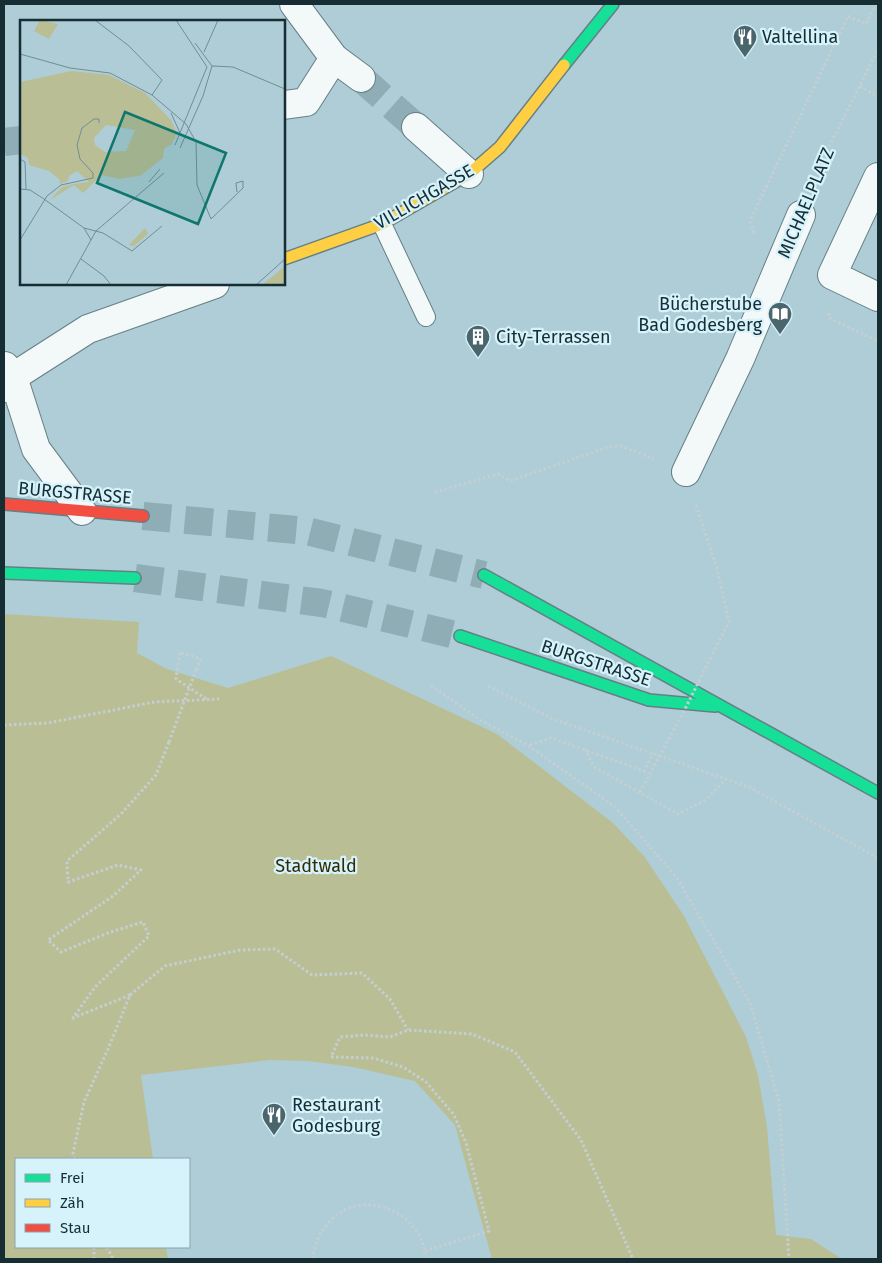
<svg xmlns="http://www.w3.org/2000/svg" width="882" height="1263" font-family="'Fira Sans',sans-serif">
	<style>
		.green { fill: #babe95 }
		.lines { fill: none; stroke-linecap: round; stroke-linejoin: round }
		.street-tunnel { stroke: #8fadb5; stroke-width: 28; stroke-dasharray: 28 14; stroke-linecap: butt }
		.secondary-tunnel { stroke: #8fadb5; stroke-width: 28; stroke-dasharray: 28 14; stroke-linecap: butt }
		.lane-casing { stroke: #667f86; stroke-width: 20 }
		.street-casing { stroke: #667f86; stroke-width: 30 }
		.fast-casing { stroke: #667f86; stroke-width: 14 }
		.slow-casing { stroke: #667f86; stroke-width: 14 }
		.jam-casing { stroke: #667f86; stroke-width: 14 }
		.path { stroke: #c4cfd2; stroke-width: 3; stroke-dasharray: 2.5 2.5; stroke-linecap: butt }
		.lane { stroke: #f3f8f9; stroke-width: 18 }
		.street { stroke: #f3f8f9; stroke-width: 28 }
		.fast { stroke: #16e098; stroke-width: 11 }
		.slow { stroke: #ffcf43; stroke-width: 11 }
		.jam { stroke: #f24e42; stroke-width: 11 }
		.path-bridge { stroke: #c4cfd2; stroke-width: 3; stroke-dasharray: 2.5 2.5; stroke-linecap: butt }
		.labels { text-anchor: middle; stroke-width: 4.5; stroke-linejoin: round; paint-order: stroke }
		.poi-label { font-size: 18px; fill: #152d33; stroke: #d6f2fb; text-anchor: start }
		.street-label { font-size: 18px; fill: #152d33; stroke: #d6f2fb }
		.park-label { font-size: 18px; fill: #332b05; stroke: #d6f2fb }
		.inset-road { fill: none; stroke: #718d95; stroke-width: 1 }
		.view { fill: #0f766e; fill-opacity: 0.15; stroke: #0f766e; stroke-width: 2.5 }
		.inset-edge { fill: none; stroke: #152d33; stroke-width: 2.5 }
	</style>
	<rect width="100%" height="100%" fill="#aecdd6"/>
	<path class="green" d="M 4,614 L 139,622 L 137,653 L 167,669 L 228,688 L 331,656 L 497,734 L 613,823 L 644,856 L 684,916 L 746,1037 L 758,1075 L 767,1127 L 776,1235 L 811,1239 L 842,1259 L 492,1259 L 455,1125 L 415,1081 L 353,1067 L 308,1061 L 270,1060 L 141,1075 L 153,1159 L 16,1159 L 16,1247 L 166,1247 L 168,1259 L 4,1259 Z"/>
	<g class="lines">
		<g class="street-tunnel">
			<path d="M 361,78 L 416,127"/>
			<path d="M 4,142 L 21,140"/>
		</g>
		<g class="secondary-tunnel">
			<path d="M 143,516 L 307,531 L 484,575"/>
			<path d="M 135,578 L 322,603 L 460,636"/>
		</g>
		<defs>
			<path id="lane" d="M 382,224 L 426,317"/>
			<g id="street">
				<path d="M 294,4 L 334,58 L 361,78"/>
				<path d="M 284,105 L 306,102 L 334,58"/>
				<path d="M 416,127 L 469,174"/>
				<path d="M 878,177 L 832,275 L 878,297"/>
				<path d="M 5,366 L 13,377 L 36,449 L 82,511"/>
				<path d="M 4,388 L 13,377 L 88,329 L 215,284"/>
				<path d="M 686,472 L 740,359 L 801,215"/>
			</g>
			<g id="fast">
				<path d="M 564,65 L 613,4"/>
				<path d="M 4,573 L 135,578"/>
				<path d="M 484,575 L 878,793"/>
				<path d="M 460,636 L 649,700 L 715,706"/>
			</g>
			<path id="slow" d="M 284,259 L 382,224 L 469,174 L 500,147 L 564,65"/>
			<path id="jam" d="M 4,504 L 143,516"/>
		</defs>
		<use href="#lane" class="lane-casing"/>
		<use href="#street" class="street-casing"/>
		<use href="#fast" class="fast-casing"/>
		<use href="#slow" class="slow-casing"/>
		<use href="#jam" class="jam-casing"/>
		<g class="path">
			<path d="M 860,86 L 878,97"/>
			<path d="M 814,184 L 826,153 L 878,49"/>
			<path d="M 754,233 L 750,221 L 848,16 L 866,24 L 876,4"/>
			<path d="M 829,313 L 829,318 L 878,341"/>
			<path d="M 435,492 L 498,474 L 510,481 L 608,447 L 620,446 L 654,459"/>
			<path d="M 696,505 L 717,569 L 729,622 L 712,655"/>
			<path d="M 196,670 L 201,659 L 180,652 L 176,679 L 208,700"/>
			<path d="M 431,685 L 480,720 L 529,746 L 615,807 L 677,878 L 750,1003 L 779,1101 L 789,1259"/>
			<path d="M 488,686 L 553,719 L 749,787 L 878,858"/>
			<path d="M 4,725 L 48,723 L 154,702 L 219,699"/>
			<path d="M 530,745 L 551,738 L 644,771 L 653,753"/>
			<path d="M 585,749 L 594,767 L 678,814 L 706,800 L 726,779"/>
			<path d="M 130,995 L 73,1018 L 95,987 L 149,936 L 143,922 L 108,933 L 61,952 L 48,940 L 113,896 L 141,870 L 118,865 L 68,882 L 67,861 L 121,814 L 156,775 L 169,742"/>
			<path d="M 75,1159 L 73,1153 L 84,1102 L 108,1049 L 130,995 L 165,966 L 240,950 L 275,949 L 312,975 L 362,973 L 390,999 L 408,1030"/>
			<path d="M 94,1247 L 94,1259"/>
			<path d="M 107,1247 L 113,1259"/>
			<path d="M 425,1251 L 489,1231 L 466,1143 L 454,1115 L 426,1082 L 403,1067 L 373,1058 L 331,1057 L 340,1037 L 365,1035 L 390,1037 L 408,1030 L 472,1034 L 515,1052 L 581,1140 L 633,1259"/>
			<path d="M 313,1259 C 313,1250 317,1238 323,1230 C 330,1219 342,1209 356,1206 C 389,1199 426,1225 425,1259"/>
		</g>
		<use href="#lane" class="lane"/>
		<use href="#street" class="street"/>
		<use href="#fast" class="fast"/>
		<use href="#slow" class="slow"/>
		<use href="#jam" class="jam"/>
		<g class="path-bridge">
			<path d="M 169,742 L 196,670"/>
			<path d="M 640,792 L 684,711 L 712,655"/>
		</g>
	</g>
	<defs>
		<symbol id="restaurant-pin" viewBox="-11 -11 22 30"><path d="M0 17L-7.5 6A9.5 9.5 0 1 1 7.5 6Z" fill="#4b656c" stroke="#d6f2fb"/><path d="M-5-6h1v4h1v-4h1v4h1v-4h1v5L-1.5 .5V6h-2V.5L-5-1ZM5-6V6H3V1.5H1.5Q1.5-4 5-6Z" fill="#fff"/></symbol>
		<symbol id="library-pin" viewBox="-11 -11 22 30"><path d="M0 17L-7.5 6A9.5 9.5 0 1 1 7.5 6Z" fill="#4b656c" stroke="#d6f2fb"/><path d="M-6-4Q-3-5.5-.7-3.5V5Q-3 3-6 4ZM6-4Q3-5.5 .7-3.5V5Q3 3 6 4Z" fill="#fff"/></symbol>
		<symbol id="building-pin" viewBox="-11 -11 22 30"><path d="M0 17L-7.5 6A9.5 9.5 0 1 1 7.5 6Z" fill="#4b656c" stroke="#d6f2fb"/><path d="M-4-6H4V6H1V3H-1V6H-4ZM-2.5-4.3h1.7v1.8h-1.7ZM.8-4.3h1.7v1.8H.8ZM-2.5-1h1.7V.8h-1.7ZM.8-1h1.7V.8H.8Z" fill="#fff"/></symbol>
	</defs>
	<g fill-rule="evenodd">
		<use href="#restaurant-pin" x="731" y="23" width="28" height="38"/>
		<use href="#library-pin" x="766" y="300" width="28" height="38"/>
		<use href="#building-pin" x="464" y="323" width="28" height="38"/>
		<use href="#restaurant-pin" x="260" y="1101" width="28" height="38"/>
	</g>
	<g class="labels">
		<g class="poi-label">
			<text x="762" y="43">Valtellina</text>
			<text x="762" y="310" text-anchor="end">Bücherstube<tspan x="762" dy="21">Bad Godesberg</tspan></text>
			<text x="496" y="343">City-Terrassen</text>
			<text x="292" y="1111">Restaurant<tspan x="292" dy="21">Godesburg</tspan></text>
		</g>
		<g class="street-label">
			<text transform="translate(424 197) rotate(-30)" y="6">VILLICHGASSE</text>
			<text transform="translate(806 203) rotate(-67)" y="6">MICHAELPLATZ</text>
			<text transform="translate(75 493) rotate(5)" y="6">BURGSTRASSE</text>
			<text transform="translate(596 663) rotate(18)" y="6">BURGSTRASSE</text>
		</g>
		<g class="park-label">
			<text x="316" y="872">Stadtwald</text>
		</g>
	</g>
	<g transform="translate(20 20)">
		<rect width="265" height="265" fill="#aecdd6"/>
		<path d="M 20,0 L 38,4 L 29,19 L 14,11 ZM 52,51 L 89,55 L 125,73 L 151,100 L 157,113 L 152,124 L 144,129 L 143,138 L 120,156 L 99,159 L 82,155 L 63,173 L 54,165 L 30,180 L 42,167 L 54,164 L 69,162 L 57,151 L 49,156 L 48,161 L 39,164 L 40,160 L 29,151 L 9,145 L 8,138 L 0,134 L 0,62 ZM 86,105 L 115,110 L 106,131 L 85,132 L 75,125 L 74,118 ZM 125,208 L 128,214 L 114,226 L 109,225 ZM 265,246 L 265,265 L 242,265 Z" fill="#babe95" fill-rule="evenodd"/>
		<path class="inset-road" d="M 75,0 L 109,26 L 142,60 L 132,75M 184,32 L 198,0M 0,34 L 50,48 L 90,53 L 132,75 L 166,104 L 176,122 L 177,165 L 191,199 L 223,168 L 223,161 L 216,163 L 217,172M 192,46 L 213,47 L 265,69M 151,93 L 160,113M 155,125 L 187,47 L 156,0M 160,128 L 183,76 L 192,46 L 175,23M 0,139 L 5,142 L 6,169M 129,162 L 140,149M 0,169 L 10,170 L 24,179 L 64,208 L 71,220M 64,208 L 83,213 L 112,231 L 142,206M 0,220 L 27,176 L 41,165 L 73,158 L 73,153 L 60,139 L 57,125 L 62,108 L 74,99 L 79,99 L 79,103M 61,239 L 84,256 L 91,265M 46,265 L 76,211 L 144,153M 236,265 L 265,239"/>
		<path class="view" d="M 105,92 L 206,133 L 178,204 L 77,163 Z"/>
		<rect width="265" height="265" class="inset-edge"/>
	</g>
	<rect width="882" height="1263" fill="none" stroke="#152d33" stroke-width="10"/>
	<rect x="15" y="1158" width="175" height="90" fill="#d6f2fb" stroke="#89a3ab"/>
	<rect x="25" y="1174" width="25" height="8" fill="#16e098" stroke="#89a3ab"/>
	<text x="60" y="1183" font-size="15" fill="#152d33">Frei</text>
	<rect x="25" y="1199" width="25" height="8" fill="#ffcf43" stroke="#89a3ab"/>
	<text x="60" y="1208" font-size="15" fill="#152d33">Zäh</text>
	<rect x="25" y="1224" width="25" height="8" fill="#f24e42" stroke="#89a3ab"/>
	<text x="60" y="1233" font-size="15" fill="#152d33">Stau</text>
</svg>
